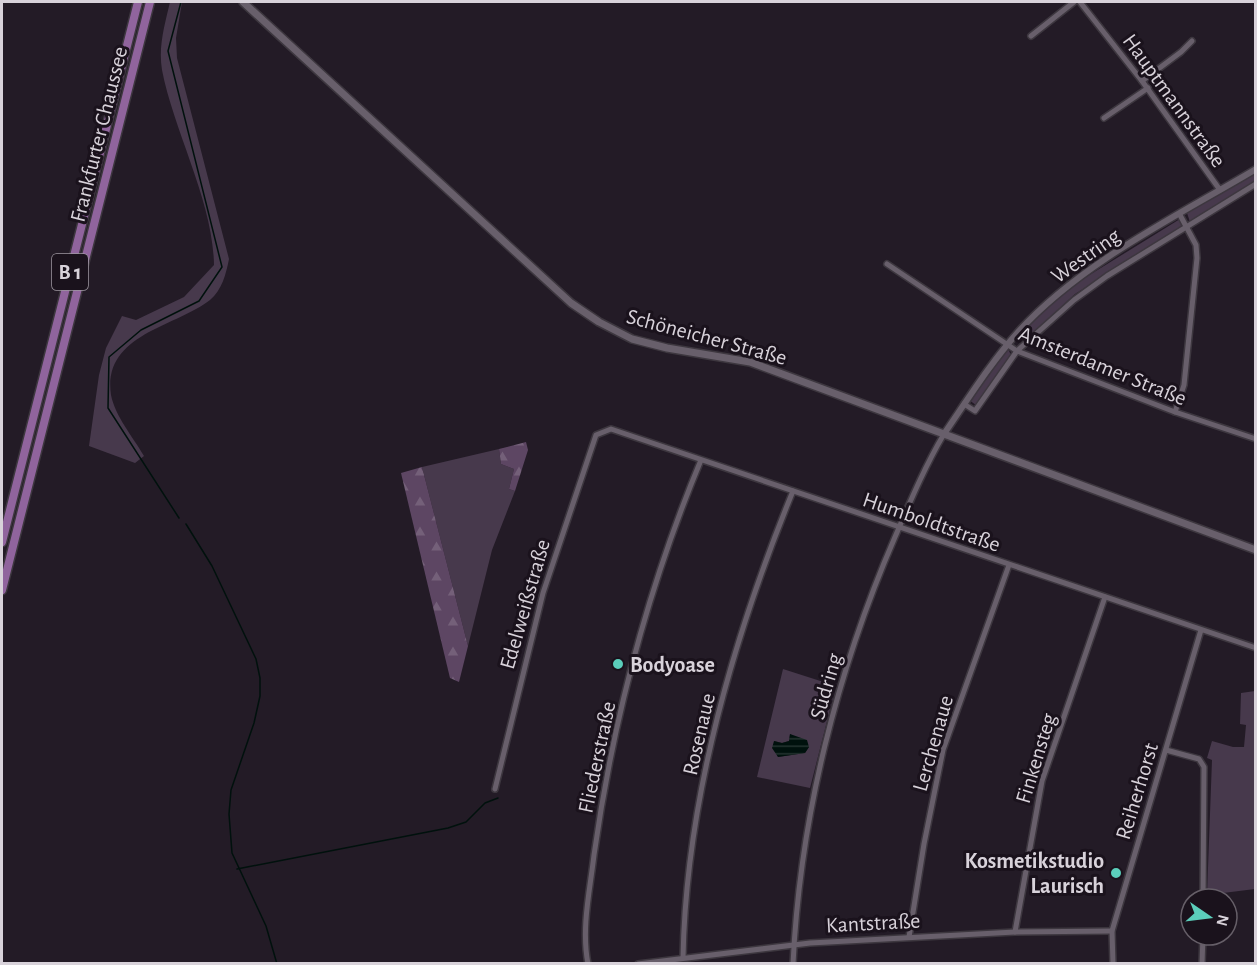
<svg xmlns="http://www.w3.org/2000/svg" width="1257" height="965" font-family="'Alegreya Sans',sans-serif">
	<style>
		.green { fill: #47394c; fill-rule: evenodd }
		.forest { fill: url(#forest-firs) }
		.water { fill: url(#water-rules) }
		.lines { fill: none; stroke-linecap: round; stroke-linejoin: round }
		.stream { stroke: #00110d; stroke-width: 1.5 }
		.minor-casing { stroke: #3d373f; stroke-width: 8 }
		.tertiary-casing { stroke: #3d373f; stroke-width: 9 }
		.secondary-casing { stroke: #3d373f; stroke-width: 10 }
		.primary-casing { stroke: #3d373f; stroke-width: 11 }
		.minor { stroke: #685f6b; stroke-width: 5 }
		.tertiary { stroke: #685f6b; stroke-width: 6 }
		.secondary { stroke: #685f6b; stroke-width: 7 }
		.primary { stroke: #90649d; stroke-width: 8 }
		.poi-dot { fill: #5bcebb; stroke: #1a121c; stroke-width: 2 }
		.labels { text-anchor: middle; stroke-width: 6; stroke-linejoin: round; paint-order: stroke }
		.shield { fill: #1a121c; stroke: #9f98a1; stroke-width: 1.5 }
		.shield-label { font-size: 21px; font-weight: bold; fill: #d8d2da }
		.street-label { font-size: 22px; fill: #d8d2da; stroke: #1a121c }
		.poi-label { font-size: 22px; font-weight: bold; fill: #d8d2da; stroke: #1a121c; text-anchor: start }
	</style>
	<defs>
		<pattern id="forest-firs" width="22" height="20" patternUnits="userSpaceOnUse" patternTransform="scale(1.5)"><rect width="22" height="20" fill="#5d4663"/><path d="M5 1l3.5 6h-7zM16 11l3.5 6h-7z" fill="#746079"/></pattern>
		<pattern id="water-rules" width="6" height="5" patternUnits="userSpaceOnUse" patternTransform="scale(1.5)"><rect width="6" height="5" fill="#00110d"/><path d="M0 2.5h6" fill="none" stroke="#243330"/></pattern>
	</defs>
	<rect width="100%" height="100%" fill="#231b26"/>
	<g class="green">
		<path d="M 170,2 L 182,2 L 176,38 L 177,58 L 229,259 C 226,274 222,290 210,300 C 176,327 102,334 111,395 C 115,416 133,437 144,456 L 135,463 L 89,446 L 99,375 L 106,348 L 122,316 L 136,320 L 184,297 L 214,265 C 213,201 174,132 162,70 C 158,46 165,24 170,2 Z"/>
		<path d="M 1255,172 L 1255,181 L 1190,222 L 1187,213 Z"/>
		<path d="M 1180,219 L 1184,225 L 1075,294 L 1031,335 L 1024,330 L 1070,287 Z"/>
		<path d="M 1008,349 L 1011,355 L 976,405 L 969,400 Z"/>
		<path d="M 499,449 L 501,464 L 514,469 L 509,489 L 515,491 L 492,550 L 468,646 L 422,467 Z"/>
		<path d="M 783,669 L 836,686 L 810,788 L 757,777 ZM 790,734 L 809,747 L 805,753 L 778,757 L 774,741 L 782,743 L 789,741 Z"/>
		<path d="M 1255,691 L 1255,889 L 1207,895 L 1212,760 L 1207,758 L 1212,741 L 1233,747 L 1244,747 L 1246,725 L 1240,724 L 1241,693 Z"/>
	</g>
	<g class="forest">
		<path d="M 526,442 L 528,450 L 515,491 L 509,489 L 514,469 L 501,464 L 499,449 Z"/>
		<path d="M 422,467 L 468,646 L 459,682 L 450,678 L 401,473 Z"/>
	</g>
	<path class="water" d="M 790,734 L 807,740 L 809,747 L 805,753 L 778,757 L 772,748 L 774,741 L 782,743 L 789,741 Z"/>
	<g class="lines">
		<g class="stream">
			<path d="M 179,518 L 108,408 L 109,357 L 141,330 L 199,301 L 222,267 L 168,51 L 181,2"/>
			<path d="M 186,524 L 212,566 L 256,659 L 260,678 L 260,696 L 254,723 L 231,790 L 229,814 L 232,853 L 266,926 L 277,964"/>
			<path d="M 237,869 L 448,828 L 466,822 L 485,803 L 498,798"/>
		</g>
		<defs>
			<g id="minor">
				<path d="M 1080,2 L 1142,81 L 1220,190"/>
				<path d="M 1031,36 L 1074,2"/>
				<path d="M 1142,81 L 1181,52 L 1192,41"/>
				<path d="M 1104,118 L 1148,88"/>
				<path d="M 887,264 L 1017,351 L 1175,412 L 1256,439"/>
				<path d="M 964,404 L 975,411 L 1017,351 L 1074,300 L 1107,276 L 1256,184"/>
				<path d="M 1175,412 L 1184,385 L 1197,258 L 1196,245 L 1180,215"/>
				<path d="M 1166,750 L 1199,759 L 1204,767 L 1203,899"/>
				<path d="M 495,789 L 543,593 L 596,435 L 611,429 L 1256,648"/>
				<path d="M 1015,932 L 1042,781 L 1105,597"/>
				<path d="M 909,937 L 924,844 L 943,750 L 1009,565"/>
				<path d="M 683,958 C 686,798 733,638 793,491"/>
				<path d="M 588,964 C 581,928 590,890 594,855 C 613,720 649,585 701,460"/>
				<path d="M 638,964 L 810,943 L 1015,932 L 1112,931"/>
				<path d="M 793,964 C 800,817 837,671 895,537 C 910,502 925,466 944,434"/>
				<path d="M 1113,964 L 1112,931 L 1201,630"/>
				<path d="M 1202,964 L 1203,935"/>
			</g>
			<path id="tertiary" d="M 944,434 C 968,399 991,362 1019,331 C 1082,262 1177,216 1256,169"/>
			<path id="secondary" d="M 243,2 L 571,303 L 599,322 L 632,339 L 667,348 L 750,362 L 1256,550"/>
			<g id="primary">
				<path d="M 2,542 L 138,2"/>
				<path d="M 2,590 L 150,2"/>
			</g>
		</defs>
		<use href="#minor" class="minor-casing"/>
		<use href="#tertiary" class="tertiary-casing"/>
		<use href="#secondary" class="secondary-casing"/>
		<use href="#primary" class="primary-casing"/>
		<use href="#minor" class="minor"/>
		<use href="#tertiary" class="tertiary"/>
		<use href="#secondary" class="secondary"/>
		<use href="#primary" class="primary"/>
	</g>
	<g class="poi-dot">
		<circle cx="618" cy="664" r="6"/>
		<circle cx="1116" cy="873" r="6"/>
	</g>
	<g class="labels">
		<rect class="shield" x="52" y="254" width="36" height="36" rx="4.5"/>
		<g class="shield-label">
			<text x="70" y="279">B 1</text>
		</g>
		<g class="street-label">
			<text transform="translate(1175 100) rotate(54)" y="8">Hauptmannstraße</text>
			<text transform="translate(98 134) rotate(-76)" y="8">Frankfurter Chaussee</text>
			<text transform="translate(1085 255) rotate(-35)" y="8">Westring</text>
			<text transform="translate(707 336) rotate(15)" y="8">Schöneicher Straße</text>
			<text transform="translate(1103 365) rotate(22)" y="8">Amsterdamer Straße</text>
			<text transform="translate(932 521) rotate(19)" y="8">Humboldtstraße</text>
			<text transform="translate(524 604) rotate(-74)" y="8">Edelweißstraße</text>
			<text transform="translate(825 686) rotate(-74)" y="8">Südring</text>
			<text transform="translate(698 734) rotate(-77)" y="8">Rosenaue</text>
			<text transform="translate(932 743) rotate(-74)" y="8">Lerchenaue</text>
			<text transform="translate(596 757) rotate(-78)" y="8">Fliederstraße</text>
			<text transform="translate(1035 758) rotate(-73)" y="8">Finkensteg</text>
			<text transform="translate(1136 791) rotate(-73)" y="8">Reiherhorst</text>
			<text transform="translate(873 922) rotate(-3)" y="8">Kantstraße</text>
		</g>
		<g class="poi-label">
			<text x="630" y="672">Bodyoase</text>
			<text x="1104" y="868" text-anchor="end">Kosmetikstudio<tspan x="1104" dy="25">Laurisch</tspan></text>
		</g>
	</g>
	<rect width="1257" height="965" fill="none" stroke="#d8d2da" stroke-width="6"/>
	<g transform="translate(1209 917) rotate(104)"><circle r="28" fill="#1a121c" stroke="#665f68" stroke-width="1.5"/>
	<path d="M0-4.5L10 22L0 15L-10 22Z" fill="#5bcebb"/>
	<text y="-9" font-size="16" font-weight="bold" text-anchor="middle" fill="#d8d2da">N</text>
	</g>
</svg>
